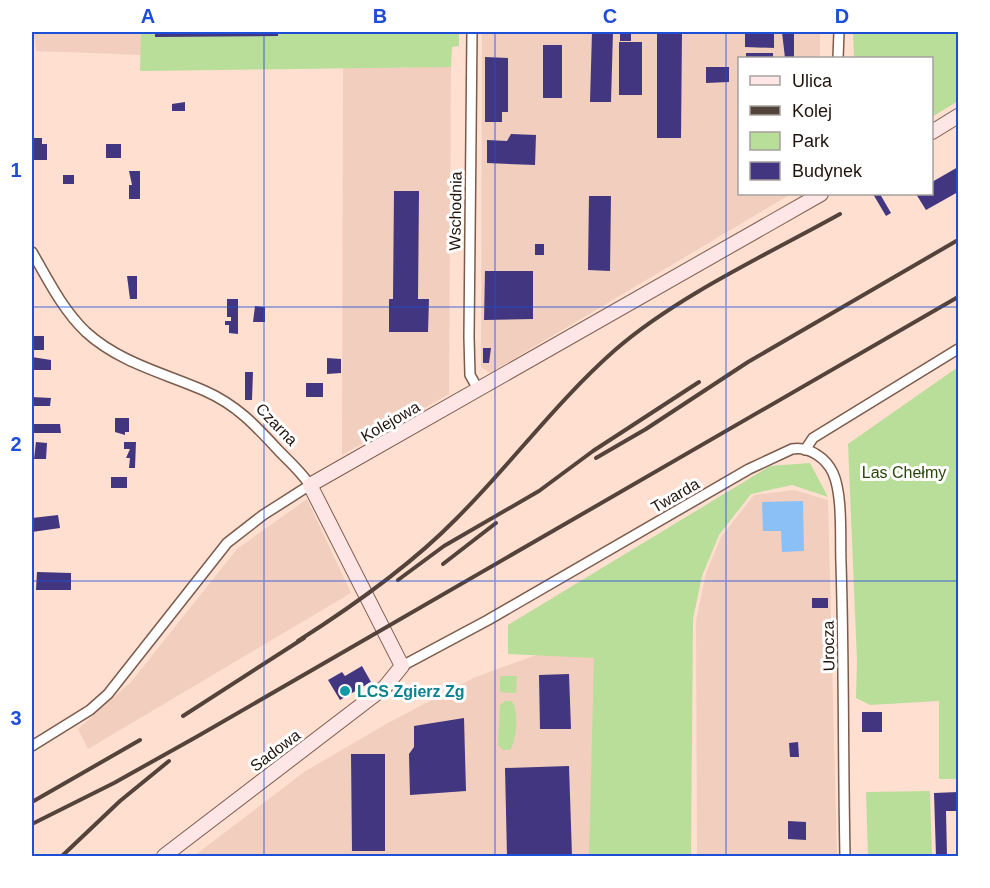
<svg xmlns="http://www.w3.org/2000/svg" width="990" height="888" font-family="Arial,sans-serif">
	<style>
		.built { fill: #f2cebe }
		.green { fill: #b8de99 }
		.water { fill: #8ac0f5 }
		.building { fill: #41367f }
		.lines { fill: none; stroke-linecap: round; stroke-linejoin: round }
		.street-casing { stroke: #7c5b4c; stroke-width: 12 }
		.secondary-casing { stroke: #7c5b4c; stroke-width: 16 }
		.street { stroke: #fff; stroke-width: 9 }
		.secondary { stroke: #fee6e7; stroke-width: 14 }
		.rail { stroke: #54433a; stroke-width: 4 }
		.grid { fill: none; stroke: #1d4ed8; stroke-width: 1.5; stroke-opacity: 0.55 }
		.culture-dot { fill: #0f9aa8; stroke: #fff; stroke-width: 2 }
		.labels { text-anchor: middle; stroke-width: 6; stroke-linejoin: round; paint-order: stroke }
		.street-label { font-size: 16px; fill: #21140d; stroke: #fff }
		.park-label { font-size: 16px; fill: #2a450a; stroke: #fff }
		.culture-label { font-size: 16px; font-weight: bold; fill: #0d838f; stroke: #fff; text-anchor: start }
		.neatline { fill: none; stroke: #1d4ed8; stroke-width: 2 }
		.grid-label { font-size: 20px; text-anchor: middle; font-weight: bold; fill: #1d4ed8 }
	</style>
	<rect width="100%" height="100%" fill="#fedfd0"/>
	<g class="built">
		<path d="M 32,32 L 141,32 L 141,55 L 36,51 L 35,39 L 32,39 Z"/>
		<path d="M 482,32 L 820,32 L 820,58 L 740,58 L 740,194 L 791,194 L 490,373 L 481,367 Z"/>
		<path d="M 451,67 L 449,394 L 342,455 L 343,68 Z"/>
		<path d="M 794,490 L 828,500 L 837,856 L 697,856 L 696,621 L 706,573 L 721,537 L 754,495 Z"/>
		<path d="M 307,499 L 351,593 L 88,749 L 78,729 L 131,682 L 237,549 Z"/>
		<path d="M 597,633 L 600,856 L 194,856 L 304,772 L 388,723 L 473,678 Z"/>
	</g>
	<g class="green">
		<path d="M 141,32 L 459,32 L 459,46 L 452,47 L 451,67 L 140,71 Z"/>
		<path d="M 853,32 L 958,32 L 958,101 L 932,117 L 932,58 L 854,58 Z"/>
		<path d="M 958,367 L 958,779 L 939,779 L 939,701 L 870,705 L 856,698 L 857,661 L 848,444 Z"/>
		<path d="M 810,463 L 828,497 L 792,485 L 751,494 L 719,535 L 702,576 L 693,619 L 691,856 L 589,856 L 594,658 L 508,654 L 508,625 L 770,466 Z"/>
		<path d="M 500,676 L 517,676 L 516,693 L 500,692 Z"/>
		<path d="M 505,701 L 512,701 C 519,712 517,739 510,750 L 503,750 L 498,745 L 500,705 Z"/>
		<path d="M 930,791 L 932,856 L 868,856 L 866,792 Z"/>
	</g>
	<path class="water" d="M 803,501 L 804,551 L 782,552 L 781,531 L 763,531 L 762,502 Z"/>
	<g class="building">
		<path d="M 155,32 L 278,32 L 278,36 L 155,37 Z"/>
		<path d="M 592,32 L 613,32 L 611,102 L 590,102 Z"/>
		<rect x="620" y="32" width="11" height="9"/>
		<path d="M 657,32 L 682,32 L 681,138 L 657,138 Z"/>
		<path d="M 745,32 L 774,32 L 774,48 L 745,47 Z"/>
		<path d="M 782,32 L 794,32 L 794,58 L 785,58 Z"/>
		<rect x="619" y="42" width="23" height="53"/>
		<rect x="543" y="45" width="19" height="53"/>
		<rect x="746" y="53" width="27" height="5"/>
		<path d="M 485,57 L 508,58 L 508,112 L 502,112 L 502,122 L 485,122 Z"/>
		<path d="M 706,67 L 729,67 L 729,82 L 706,83 Z"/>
		<path d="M 185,102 L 185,111 L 172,111 L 172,104 Z"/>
		<path d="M 511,134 L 536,135 L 535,165 L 487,163 L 487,140 L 507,141 Z"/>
		<path d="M 32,138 L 42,138 L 42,144 L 47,144 L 47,160 L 32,160 Z"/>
		<rect x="106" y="144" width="15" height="14"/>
		<path d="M 958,167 L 958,192 L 926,210 L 916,194 L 932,194 L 932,182 Z"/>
		<path d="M 129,171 L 140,171 L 140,199 L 129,199 L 129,185 L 132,185 Z"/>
		<rect x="63" y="175" width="11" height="9"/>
		<path d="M 394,191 L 419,191 L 418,299 L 429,299 L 428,332 L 389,332 L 389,299 L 393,299 Z"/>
		<path d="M 873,194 L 880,194 L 891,213 L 886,216 Z"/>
		<path d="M 589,196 L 611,196 L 610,271 L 588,270 Z"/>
		<rect x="535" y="244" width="9" height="11"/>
		<path d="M 485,271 L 533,271 L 533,319 L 484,320 Z"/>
		<path d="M 127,276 L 137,276 L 137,299 L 130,299 Z"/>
		<path d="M 227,299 L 238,299 L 238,334 L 229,333 L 229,325 L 225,325 L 225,321 L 231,321 L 231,317 L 227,317 Z"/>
		<path d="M 255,306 L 265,307 L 265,322 L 253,322 Z"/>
		<rect x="34" y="336" width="10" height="14"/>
		<path d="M 483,348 L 491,348 L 489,363 L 483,363 Z"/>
		<path d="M 32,357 L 51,360 L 51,370 L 32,370 Z"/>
		<path d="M 327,358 L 341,359 L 341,373 L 327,374 Z"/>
		<path d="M 245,372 L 253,372 L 252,400 L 245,400 Z"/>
		<rect x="306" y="383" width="17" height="14"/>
		<path d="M 32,397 L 51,398 L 50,406 L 32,406 Z"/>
		<path d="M 115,418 L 129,418 L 129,432 L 125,432 L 125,435 L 115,432 Z"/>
		<path d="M 32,424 L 60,424 L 61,433 L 32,433 Z"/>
		<path d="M 36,442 L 47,443 L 46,459 L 34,459 Z"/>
		<path d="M 124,442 L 136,442 L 135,468 L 129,468 L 130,458 L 126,458 L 130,449 L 124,449 Z"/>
		<rect x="111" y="477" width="16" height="11"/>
		<path d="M 58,515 L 60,528 L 32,532 L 32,518 Z"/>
		<path d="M 37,572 L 71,573 L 71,590 L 36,590 Z"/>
		<rect x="812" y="598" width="16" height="10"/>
		<path d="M 362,666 L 371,682 L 340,700 L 328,680 L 342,672 L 345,676 Z"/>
		<path d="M 569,674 L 571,729 L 540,729 L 539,675 Z"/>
		<rect x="862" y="712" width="20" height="20"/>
		<path d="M 464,718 L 466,791 L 410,795 L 409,754 L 414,747 L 414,726 Z"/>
		<path d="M 798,742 L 799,757 L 790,757 L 789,743 Z"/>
		<path d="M 351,754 L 385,754 L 385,851 L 352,851 Z"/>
		<path d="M 569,766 L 572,856 L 507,856 L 505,768 Z"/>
		<path d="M 958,792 L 958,811 L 946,811 L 947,856 L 936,856 L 934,793 Z"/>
		<path d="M 788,821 L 806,822 L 806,840 L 788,839 Z"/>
	</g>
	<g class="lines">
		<defs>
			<g id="street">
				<path d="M 472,32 L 469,337 L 470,375 L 478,389"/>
				<path d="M 838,58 L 839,32"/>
				<path d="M 32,252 C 48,280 63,310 86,332 C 120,363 164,373 205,391 C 237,405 256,426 279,451 C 290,462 301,472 310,485 L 263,515 L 227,543 L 108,694 L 90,710 L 32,746"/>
				<path d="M 805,450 L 813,438 L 958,349"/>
				<path d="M 402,666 L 488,620 L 749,469 L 792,449 C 809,446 826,458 833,473 C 843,495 840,539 841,563 C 844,661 843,759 845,856"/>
			</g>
			<g id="secondary">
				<path d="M 932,132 L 958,116"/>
				<path d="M 164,856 L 385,687 L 402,666 L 310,485 L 821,194"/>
			</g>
		</defs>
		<use href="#street" class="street-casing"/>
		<use href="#secondary" class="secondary-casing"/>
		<use href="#street" class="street"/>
		<use href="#secondary" class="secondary"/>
		<g class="rail">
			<path d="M 596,458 L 646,429 L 748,362 L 958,240"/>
			<path d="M 443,564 L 496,523"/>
			<path d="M 398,580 L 444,546 L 539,491 L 593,451 L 699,382"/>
			<path d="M 298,641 C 353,606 410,566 456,519 C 511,464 557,401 615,350 C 677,296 768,254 840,214"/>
			<path d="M 183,716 L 304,638"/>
			<path d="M 32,802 L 140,740"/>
			<path d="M 32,824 L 114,783 L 198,736 L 958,297"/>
			<path d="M 62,856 L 120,801 L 169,761"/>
		</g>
	</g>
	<path class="grid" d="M 264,32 L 264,856M 495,32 L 495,856M 726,32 L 726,856M 32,307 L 958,307M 32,581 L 958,581"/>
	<circle class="culture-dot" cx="345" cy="691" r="6"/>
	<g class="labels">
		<g class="street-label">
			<text transform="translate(455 211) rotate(-89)" y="6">Wschodnia</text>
			<text transform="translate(390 421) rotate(-30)" y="6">Kolejowa</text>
			<text transform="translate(277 424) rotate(46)" y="6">Czarna</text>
			<text transform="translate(675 495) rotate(-30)" y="6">Twarda</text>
			<text transform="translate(828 646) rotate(-91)" y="6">Urocza</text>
			<text transform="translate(275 750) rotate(-37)" y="6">Sadowa</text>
		</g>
		<g class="park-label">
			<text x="904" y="478">Las Chełmy</text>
		</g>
		<g class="culture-label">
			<text x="357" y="697">LCS Zgierz Zg</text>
		</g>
	</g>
	<rect width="990" height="888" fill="none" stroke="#ffffff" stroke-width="66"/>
	<rect x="738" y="57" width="195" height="138" fill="#ffffff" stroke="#a6a19e" stroke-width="1.5"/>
	<rect x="750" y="76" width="30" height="9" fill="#fee6e7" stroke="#a6a19e" stroke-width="1.5"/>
	<text x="792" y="87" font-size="18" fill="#21140d">Ulica</text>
	<rect x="750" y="106" width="30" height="9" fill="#54433a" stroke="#a6a19e" stroke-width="1.5"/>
	<text x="792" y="117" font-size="18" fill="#21140d">Kolej</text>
	<rect x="750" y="132" width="30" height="18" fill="#b8de99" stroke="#a6a19e" stroke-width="1.5"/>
	<text x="792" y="147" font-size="18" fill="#21140d">Park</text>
	<rect x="750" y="162" width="30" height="18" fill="#41367f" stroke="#a6a19e" stroke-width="1.5"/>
	<text x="792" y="177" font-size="18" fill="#21140d">Budynek</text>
	<rect x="33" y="33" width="924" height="822" class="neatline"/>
	<g class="grid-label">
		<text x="148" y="23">A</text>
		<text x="380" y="23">B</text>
		<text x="610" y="23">C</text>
		<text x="842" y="23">D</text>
		<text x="16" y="177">1</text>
		<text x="16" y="451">2</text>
		<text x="16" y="725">3</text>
	</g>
</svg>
